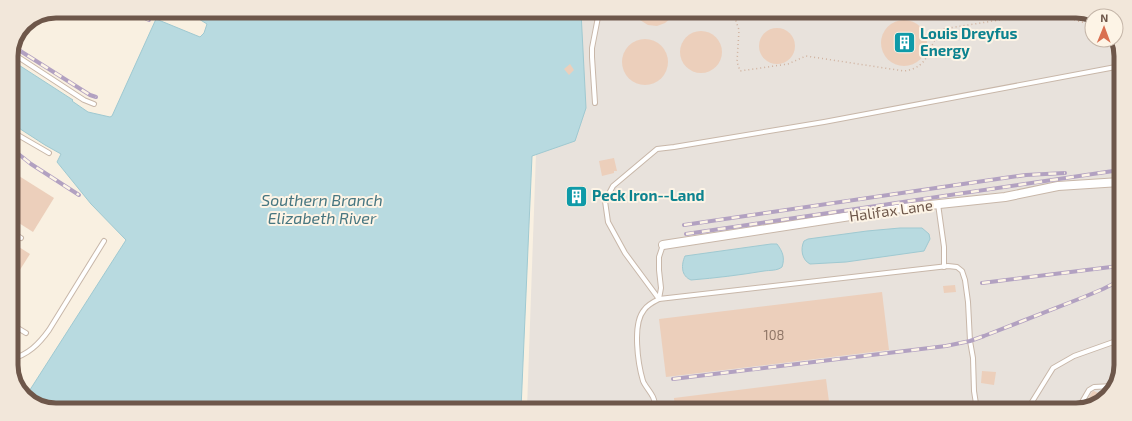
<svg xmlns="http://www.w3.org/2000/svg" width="1132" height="421" font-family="'Exo 2',sans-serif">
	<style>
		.industrial { fill: #e8e2dc }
		.water { fill: #b8dae0; stroke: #9fc9d1 }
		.building { fill: #eccfbb }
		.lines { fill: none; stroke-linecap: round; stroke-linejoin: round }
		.lane-casing { stroke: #c8b7a9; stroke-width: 6 }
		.street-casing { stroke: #c8b7a9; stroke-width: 10 }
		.path { stroke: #d0b29f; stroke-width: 1.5; stroke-dasharray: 1 3; stroke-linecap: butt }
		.lane { stroke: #fff; stroke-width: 4 }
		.street { stroke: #fff; stroke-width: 8 }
		.rail-casing { stroke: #b2a1c1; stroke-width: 4 }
		.rail { stroke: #fdf4e6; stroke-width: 2.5; stroke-dasharray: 8; stroke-linecap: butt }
		.labels { text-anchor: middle; stroke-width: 4; stroke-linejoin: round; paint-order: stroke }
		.number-label { font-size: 13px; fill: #8e7566 }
		.culture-label { font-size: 15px; font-weight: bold; fill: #0d838f; stroke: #fdf4e6; text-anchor: start }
		.street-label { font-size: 15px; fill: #6e574a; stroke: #fdf4e6 }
		.water-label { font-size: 16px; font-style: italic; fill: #477680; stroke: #fdf4e6 }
		.rim { fill: none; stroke: #6e574a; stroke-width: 5 }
	</style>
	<rect width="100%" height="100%" fill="#f9f0e1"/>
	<path class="industrial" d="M 537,12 L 1090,13 L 1094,16 L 1092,16 L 1092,40 L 1116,40 L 1121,53 L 1119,379 L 1103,401 L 1076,410 L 527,409 L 536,153 Z"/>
	<g class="water">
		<path d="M 186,11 L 581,12 L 586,108 L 575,141 L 532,156 L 521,409 L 42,408 L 26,396 L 126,240 L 91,204 L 57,162 L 61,154 L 45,145 L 11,123 L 11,60 L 73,100 L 72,101 L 88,112 L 110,117 L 112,116 L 156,19 L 200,37 L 204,33 L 207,24 Z"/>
		<path d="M 900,228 L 922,228 L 929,234 L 930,239 L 924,251 L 846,262 L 810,264 C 802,260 800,249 804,241 L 808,239 L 867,231 Z"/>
		<path d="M 771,244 L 777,244 C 783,252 785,258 782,267 C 777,271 770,270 764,271 C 740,275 716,278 691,280 C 681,276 681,265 685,256 Z"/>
	</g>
	<g class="building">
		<path d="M 633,12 L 678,12 L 665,23 L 657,26 L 648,25 L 640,20 Z"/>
		<circle cx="904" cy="43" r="23"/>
		<circle cx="777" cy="46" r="18"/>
		<circle cx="701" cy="52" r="21"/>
		<circle cx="645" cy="62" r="23"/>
		<path d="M 570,64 L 574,70 L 569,75 L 564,69 Z"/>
		<path d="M 614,158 L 617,171 L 614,171 L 614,173 L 602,176 L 599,161 Z"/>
		<path d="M 11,171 L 54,198 L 33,232 L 11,218 Z"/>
		<path d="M 583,185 L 586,203 L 571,206 L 568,188 Z"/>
		<path d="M 11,242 L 30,254 L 11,284 Z"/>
		<path d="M 955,285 L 956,292 L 944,293 L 943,286 Z"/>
		<path d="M 882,292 L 889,350 L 666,377 L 659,319 Z"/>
		<path d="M 982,371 L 996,372 L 994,385 L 981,383 Z"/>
		<path d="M 826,379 L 830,409 L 675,409 L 674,398 Z"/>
		<path d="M 1094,391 L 1106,397 L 1103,401 L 1083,408 L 1092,392 Z"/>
	</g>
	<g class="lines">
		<defs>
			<g id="lane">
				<path d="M 12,53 L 84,100 L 94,104"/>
				<path d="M 595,103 L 592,57 L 592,48 L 599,12"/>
				<path d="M 11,131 L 49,153"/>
				<path d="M 938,204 L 944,247 L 944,267"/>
				<path d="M 11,232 L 21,238"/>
				<path d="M 11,324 L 26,333"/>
				<path d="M 11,359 C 28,355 39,344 49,330 L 104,241"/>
				<path d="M 656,409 C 655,405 655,401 653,397 C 650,391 645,386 643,381 C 638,364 632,324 644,310 C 647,305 653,302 659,299 L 661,288 L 659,270 L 659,257 L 663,245"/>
				<path d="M 1078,409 L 1089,390 L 1094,387 L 1113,386"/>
				<path d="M 977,410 L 974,391 L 973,358 L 970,341 L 968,302 L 965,280 L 962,271 L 957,267 L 948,266 L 659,299 L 625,253 L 608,222 L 605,201 L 613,186 L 657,149 L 674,147 L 824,122 L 1121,66"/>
				<path d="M 1027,410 L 1053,368 L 1074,356 L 1119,340"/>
			</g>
			<path id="street" d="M 663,245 L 902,208 L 1005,197 L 1058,186 L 1120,182"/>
		</defs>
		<use href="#lane" class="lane-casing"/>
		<use href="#street" class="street-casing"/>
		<path class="path" d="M 735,13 L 734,15 L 739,30 L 737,62 L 740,71 L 788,64 L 806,56 L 904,71 C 933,67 926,45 943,29 L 1024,16 C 1033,15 1042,15 1051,15 C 1065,17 1079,21 1092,25"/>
		<use href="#lane" class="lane"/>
		<use href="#street" class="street"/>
		<defs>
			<g id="rail">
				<path d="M 130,11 L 149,20"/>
				<path d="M 14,47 L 90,95 L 96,97"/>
				<path d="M 11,148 L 31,164 L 79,195"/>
				<path d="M 684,225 L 1004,178 L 1026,175 L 1065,173"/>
				<path d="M 686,234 L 1120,170"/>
				<path d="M 982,283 L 1119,266"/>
				<path d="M 673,379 L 946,346 L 970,341 L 984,336 L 1084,297 L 1103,289 L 1119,281"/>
			</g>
		</defs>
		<use href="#rail" class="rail-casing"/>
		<use href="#rail" class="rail"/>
	</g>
	<defs>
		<symbol id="building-square" viewBox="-11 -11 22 22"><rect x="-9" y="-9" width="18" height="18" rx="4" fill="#0f9aa8" stroke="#fdf4e6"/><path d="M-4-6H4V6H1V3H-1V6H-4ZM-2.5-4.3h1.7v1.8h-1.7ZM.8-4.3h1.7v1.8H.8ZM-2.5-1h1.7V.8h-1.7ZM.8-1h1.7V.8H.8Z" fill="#fff"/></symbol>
	</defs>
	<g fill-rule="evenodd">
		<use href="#building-square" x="892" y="30" width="25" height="25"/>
		<use href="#building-square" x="564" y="184" width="25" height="25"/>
	</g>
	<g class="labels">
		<g class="number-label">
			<text x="774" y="340">108</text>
		</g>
		<g class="culture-label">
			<text x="920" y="39">Louis Dreyfus<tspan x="920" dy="17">Energy</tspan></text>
			<text x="592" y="201">Peck Iron--Land</text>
		</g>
		<g class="street-label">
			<text transform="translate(891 211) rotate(-8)" y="5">Halifax Lane</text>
		</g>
		<g class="water-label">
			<text x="322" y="206">Southern Branch<tspan x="322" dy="18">Elizabeth River</tspan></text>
		</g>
	</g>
	<path d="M0 0H1132V421H0ZM56 18H1076A38 38 0 0 1 1114 56V365A38 38 0 0 1 1076 403H56A38 38 0 0 1 18 365V56A38 38 0 0 1 56 18Z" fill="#f2e7da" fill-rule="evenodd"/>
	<path class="rim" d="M56 18H1076A38 38 0 0 1 1114 56V365A38 38 0 0 1 1076 403H56A38 38 0 0 1 18 365V56A38 38 0 0 1 56 18Z"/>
	<g transform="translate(1104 28) rotate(1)"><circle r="19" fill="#fdf4e6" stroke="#c4b5a8"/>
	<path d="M0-3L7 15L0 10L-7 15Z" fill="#d96f50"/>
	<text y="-6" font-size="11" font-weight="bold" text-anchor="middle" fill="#6e574a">N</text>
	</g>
</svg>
